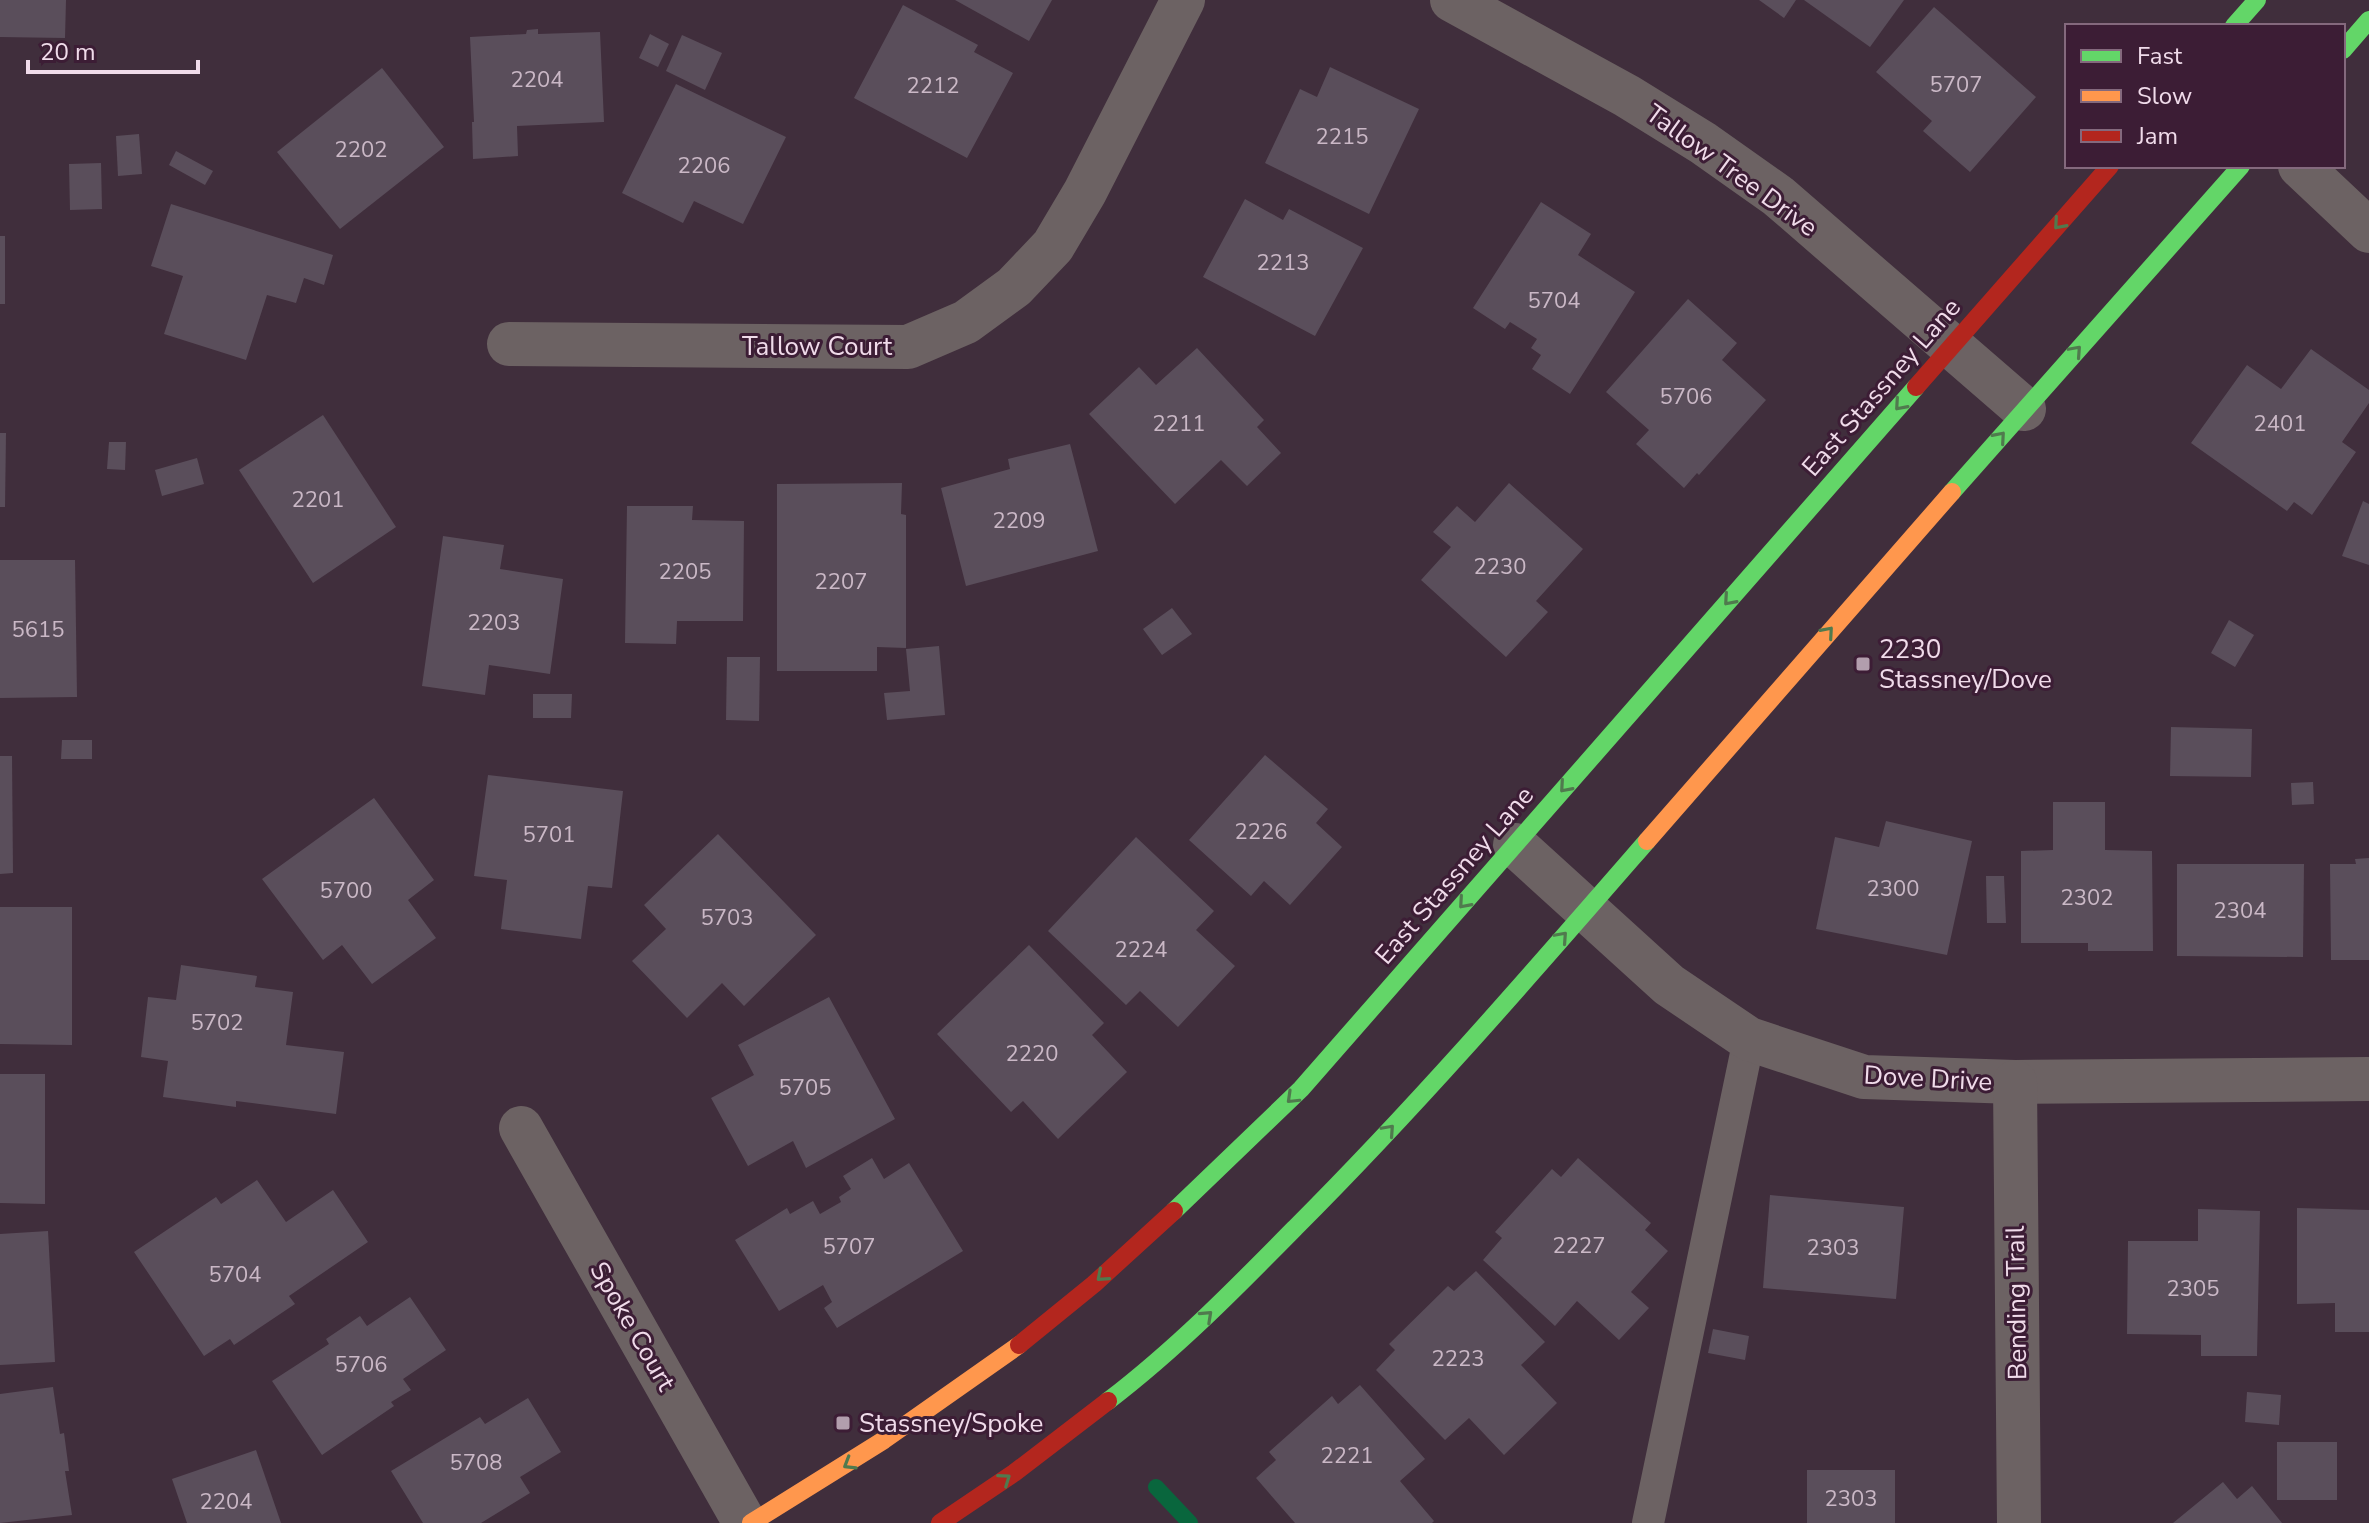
<svg xmlns="http://www.w3.org/2000/svg" width="2369" height="1523" font-family="'Nunito Sans',sans-serif">
	<style>
		.lines { fill: none; stroke-linecap: round; stroke-linejoin: round }
		.stream { stroke: #09663d; stroke-width: 16 }
		.building { fill: #5a4e5b }
		.lane { stroke: #6c6263; stroke-width: 32 }
		.street { stroke: #6c6263; stroke-width: 44 }
		.fast { stroke: #63d668; stroke-width: 18 }
		.slow { stroke: #ff974d; stroke-width: 18 }
		.jam { stroke: #b3261e; stroke-width: 18 }
		.oneway { stroke: #507a4e }
		.poi-dot { fill: #b29ead; stroke: #3c1d35; stroke-width: 3 }
		.labels { text-anchor: middle; stroke-width: 6; stroke-linejoin: round; paint-order: stroke }
		.number-label { font-size: 22px; fill: #cab8c6 }
		.street-label { font-size: 26px; fill: #f0dbea; stroke: #3c1d35 }
		.poi-label { font-size: 26px; fill: #f0dbea; stroke: #3c1d35; text-anchor: start }
	</style>
	<rect width="100%" height="100%" fill="#402e3c"/>
	<g class="lines">
		<path class="stream" d="M 1156,1487 L 1190,1523"/>
	</g>
	<g class="building">
		<path d="M 0,0 L 66,0 L 65,38 L 0,37 Z"/>
		<path d="M 955,0 L 1052,0 L 1029,41 Z"/>
		<path d="M 1759,0 L 1796,0 L 1784,18 Z"/>
		<path d="M 1804,0 L 1904,0 L 1870,47 Z"/>
		<path d="M 903,5 L 978,45 L 974,52 L 1013,73 L 967,158 L 854,98 Z"/>
		<path d="M 1934,7 L 2036,97 L 1970,172 L 1923,131 L 1932,121 L 1876,72 Z"/>
		<path d="M 538,29 L 538,34 L 600,32 L 604,122 L 517,126 L 518,156 L 473,159 L 472,122 L 474,122 L 470,37 L 526,34 L 527,30 Z"/>
		<path d="M 650,34 L 669,44 L 658,67 L 639,58 Z"/>
		<path d="M 682,35 L 722,53 L 705,90 L 666,71 Z"/>
		<path d="M 1330,67 L 1419,109 L 1369,214 L 1265,163 L 1300,89 L 1317,97 Z"/>
		<path d="M 382,68 L 444,147 L 340,229 L 277,152 Z"/>
		<path d="M 676,84 L 786,137 L 743,224 L 694,201 L 683,223 L 622,193 Z"/>
		<path d="M 139,134 L 142,174 L 118,176 L 116,136 Z"/>
		<path d="M 176,151 L 213,171 L 205,185 L 169,165 Z"/>
		<path d="M 101,163 L 102,209 L 70,210 L 69,164 Z"/>
		<path d="M 1245,199 L 1283,220 L 1289,209 L 1363,248 L 1315,336 L 1203,277 Z"/>
		<path d="M 1541,202 L 1591,234 L 1578,255 L 1635,292 L 1570,394 L 1532,369 L 1541,355 L 1531,348 L 1537,339 L 1510,322 L 1505,329 L 1473,308 Z"/>
		<path d="M 171,204 L 333,255 L 324,285 L 304,278 L 296,303 L 267,295 L 246,360 L 164,334 L 183,276 L 151,266 Z"/>
		<rect x="0" y="236" width="5" height="68"/>
		<path d="M 1688,299 L 1737,343 L 1722,360 L 1766,400 L 1699,475 L 1697,473 L 1684,488 L 1636,444 L 1649,430 L 1606,392 Z"/>
		<path d="M 1197,348 L 1264,420 L 1257,427 L 1281,453 L 1247,486 L 1221,460 L 1175,504 L 1089,414 L 1139,367 L 1156,385 Z"/>
		<path d="M 2311,349 L 2369,390 L 2369,403 L 2342,442 L 2356,452 L 2312,515 L 2294,502 L 2287,511 L 2191,443 L 2247,365 L 2281,389 Z"/>
		<path d="M 323,415 L 396,527 L 313,583 L 239,470 Z"/>
		<path d="M 0,433 L 6,433 L 5,507 L 0,507 Z"/>
		<path d="M 109,442 L 126,442 L 125,470 L 107,469 Z"/>
		<path d="M 1070,444 L 1098,551 L 966,586 L 941,488 L 1010,469 L 1008,459 Z"/>
		<path d="M 197,458 L 204,484 L 162,496 L 155,470 Z"/>
		<path d="M 902,483 L 901,514 L 906,515 L 906,648 L 877,647 L 877,671 L 777,671 L 777,484 Z"/>
		<path d="M 1509,483 L 1583,549 L 1536,601 L 1548,612 L 1506,657 L 1421,580 L 1451,547 L 1433,532 L 1457,506 L 1475,522 Z"/>
		<path d="M 2363,501 L 2369,504 L 2369,565 L 2342,556 Z"/>
		<path d="M 627,506 L 693,506 L 692,520 L 744,521 L 743,621 L 677,621 L 676,644 L 625,643 Z"/>
		<path d="M 443,536 L 504,545 L 500,569 L 563,579 L 550,674 L 489,665 L 485,695 L 422,686 Z"/>
		<path d="M 0,560 L 75,560 L 77,697 L 0,698 Z"/>
		<path d="M 1172,608 L 1192,634 L 1162,655 L 1143,629 Z"/>
		<path d="M 2229,620 L 2254,635 L 2235,667 L 2211,653 Z"/>
		<path d="M 939,646 L 945,715 L 887,720 L 884,693 L 910,691 L 906,649 Z"/>
		<path d="M 727,657 L 760,657 L 759,721 L 726,720 Z"/>
		<path d="M 533,694 L 572,694 L 571,718 L 533,718 Z"/>
		<path d="M 2171,727 L 2252,729 L 2251,777 L 2170,776 Z"/>
		<path d="M 62,740 L 92,740 L 92,759 L 61,759 Z"/>
		<path d="M 1265,755 L 1328,809 L 1316,823 L 1342,847 L 1290,905 L 1264,881 L 1251,896 L 1189,840 Z"/>
		<path d="M 0,756 L 12,756 L 13,873 L 0,874 Z"/>
		<path d="M 488,775 L 623,791 L 612,888 L 588,886 L 581,939 L 501,929 L 507,880 L 474,876 Z"/>
		<path d="M 2313,782 L 2314,804 L 2292,805 L 2291,783 Z"/>
		<path d="M 374,798 L 434,880 L 408,900 L 436,938 L 372,984 L 342,945 L 323,960 L 262,879 Z"/>
		<path d="M 2053,802 L 2105,802 L 2105,850 L 2152,851 L 2153,951 L 2088,951 L 2088,943 L 2021,943 L 2021,851 L 2053,850 Z"/>
		<path d="M 1886,821 L 1972,841 L 1947,955 L 1816,929 L 1835,837 L 1879,847 Z"/>
		<path d="M 718,834 L 816,935 L 744,1006 L 722,983 L 687,1018 L 632,961 L 666,929 L 644,905 Z"/>
		<path d="M 1136,837 L 1214,911 L 1196,930 L 1235,966 L 1178,1027 L 1140,991 L 1126,1005 L 1048,931 Z"/>
		<path d="M 2369,858 L 2369,960 L 2331,960 L 2330,864 L 2356,864 L 2355,859 Z"/>
		<path d="M 2177,864 L 2304,864 L 2303,957 L 2177,956 Z"/>
		<path d="M 1986,876 L 2004,876 L 2006,923 L 1987,923 Z"/>
		<path d="M 0,907 L 72,907 L 72,1045 L 0,1044 Z"/>
		<path d="M 1029,945 L 1104,1023 L 1092,1035 L 1127,1072 L 1058,1139 L 1023,1101 L 1011,1112 L 937,1034 Z"/>
		<path d="M 181,965 L 257,976 L 255,987 L 293,992 L 286,1045 L 344,1052 L 336,1114 L 236,1101 L 236,1107 L 163,1097 L 168,1061 L 141,1057 L 148,997 L 176,1000 Z"/>
		<path d="M 829,997 L 895,1119 L 806,1168 L 793,1141 L 748,1166 L 711,1098 L 754,1075 L 738,1045 Z"/>
		<path d="M 0,1074 L 45,1074 L 45,1204 L 0,1203 Z"/>
		<path d="M 872,1158 L 884,1179 L 909,1163 L 963,1251 L 837,1328 L 824,1308 L 832,1302 L 823,1285 L 779,1311 L 735,1240 L 787,1208 L 790,1214 L 813,1201 L 820,1214 L 841,1202 L 839,1197 L 851,1189 L 843,1176 Z"/>
		<path d="M 1578,1158 L 1651,1223 L 1645,1230 L 1668,1251 L 1631,1292 L 1649,1308 L 1619,1340 L 1577,1301 L 1555,1326 L 1483,1260 L 1502,1238 L 1495,1232 L 1552,1169 L 1561,1177 Z"/>
		<path d="M 257,1180 L 286,1222 L 333,1190 L 368,1242 L 289,1296 L 295,1304 L 234,1345 L 230,1339 L 204,1356 L 134,1252 L 216,1197 L 221,1204 Z"/>
		<path d="M 1770,1195 L 1904,1207 L 1896,1299 L 1763,1288 Z"/>
		<path d="M 2297,1208 L 2369,1210 L 2369,1332 L 2335,1332 L 2335,1303 L 2297,1304 Z"/>
		<path d="M 2198,1209 L 2260,1211 L 2257,1356 L 2201,1356 L 2201,1335 L 2127,1334 L 2128,1241 L 2198,1241 Z"/>
		<path d="M 48,1231 L 55,1362 L 0,1365 L 0,1234 Z"/>
		<path d="M 1476,1271 L 1545,1342 L 1521,1365 L 1557,1403 L 1504,1455 L 1469,1418 L 1445,1440 L 1376,1370 L 1395,1350 L 1389,1344 L 1448,1286 L 1454,1291 Z"/>
		<path d="M 410,1297 L 446,1350 L 403,1379 L 411,1390 L 391,1402 L 394,1406 L 322,1455 L 272,1381 L 329,1344 L 326,1339 L 360,1316 L 367,1326 Z"/>
		<path d="M 1713,1329 L 1749,1336 L 1745,1360 L 1708,1353 Z"/>
		<path d="M 1360,1385 L 1425,1459 L 1400,1481 L 1434,1521 L 1432,1523 L 1295,1523 L 1256,1478 L 1276,1460 L 1269,1452 L 1332,1396 L 1338,1404 Z"/>
		<path d="M 53,1387 L 60,1434 L 64,1433 L 68,1463 L 69,1471 L 65,1471 L 72,1515 L 0,1523 L 0,1394 Z"/>
		<path d="M 2247,1392 L 2281,1395 L 2279,1425 L 2245,1422 Z"/>
		<path d="M 528,1398 L 561,1452 L 520,1477 L 530,1493 L 481,1523 L 423,1523 L 391,1471 L 480,1417 L 485,1424 Z"/>
		<rect x="2277" y="1442" width="60" height="58"/>
		<path d="M 256,1450 L 281,1523 L 187,1523 L 172,1479 Z"/>
		<rect x="1807" y="1470" width="88" height="53"/>
		<path d="M 2223,1482 L 2237,1499 L 2252,1486 L 2282,1523 L 2173,1523 Z"/>
	</g>
	<g class="lines">
		<path class="lane" d="M 1648,1523 L 1749,1039"/>
		<g class="street">
			<path d="M 1452,0 L 1627,96 L 1703,143 L 1778,196 L 2024,409"/>
			<path d="M 2300,166 L 2369,231"/>
			<path d="M 509,344 L 908,347 L 966,322 L 1014,287 L 1053,246 L 1085,192 L 1183,0"/>
			<path d="M 1515,845 L 1669,985 L 1749,1039 L 1864,1077 L 2015,1082 L 2369,1079"/>
			<path d="M 2015,1082 L 2019,1523"/>
			<path d="M 521,1128 L 745,1523"/>
		</g>
		<g class="fast">
			<path d="M 2234,26 L 2257,0"/>
			<path d="M 2343,50 L 2369,20"/>
			<path d="M 1952,492 L 2241,166"/>
			<path d="M 1174,1211 L 1301,1089 L 1916,387"/>
			<path d="M 1108,1401 C 1176,1349 1235,1289 1295,1228 C 1418,1105 1533,972 1647,841"/>
		</g>
		<g class="slow">
			<path d="M 1647,841 L 1952,492"/>
			<path d="M 751,1523 L 884,1440 L 1019,1345"/>
		</g>
		<g class="jam">
			<path d="M 1916,387 L 2110,166"/>
			<path d="M 1019,1345 L 1094,1284 L 1174,1211"/>
			<path d="M 940,1523 L 1014,1473 L 1108,1401"/>
		</g>
	</g>
	<defs><path id="oneway-chevron" d="M-2-3.5L2.5 0L-2 3.5" fill="none" stroke-width="1.6" stroke-linecap="round" stroke-linejoin="round" transform="scale(2)"/></defs>
	<g class="oneway">
		<use href="#oneway-chevron" transform="translate(2059 224) rotate(131)"/>
		<use href="#oneway-chevron" transform="translate(2076 351) rotate(-48)"/>
		<use href="#oneway-chevron" transform="translate(1900 405) rotate(131)"/>
		<use href="#oneway-chevron" transform="translate(2000 437) rotate(-49)"/>
		<use href="#oneway-chevron" transform="translate(1729 600) rotate(131)"/>
		<use href="#oneway-chevron" transform="translate(1828 632) rotate(-49)"/>
		<use href="#oneway-chevron" transform="translate(1565 787) rotate(131)"/>
		<use href="#oneway-chevron" transform="translate(1464 903) rotate(131)"/>
		<use href="#oneway-chevron" transform="translate(1562 937) rotate(-48)"/>
		<use href="#oneway-chevron" transform="translate(1292 1098) rotate(136)"/>
		<use href="#oneway-chevron" transform="translate(1389 1130) rotate(-48)"/>
		<use href="#oneway-chevron" transform="translate(1102 1276) rotate(139)"/>
		<use href="#oneway-chevron" transform="translate(1207 1316) rotate(-43)"/>
		<use href="#oneway-chevron" transform="translate(849 1464) rotate(149)"/>
		<use href="#oneway-chevron" transform="translate(1005 1479) rotate(-35)"/>
	</g>
	<g class="poi-dot">
		<rect x="1855" y="656" width="16" height="16" rx="4"/>
		<rect x="835" y="1415" width="16" height="16" rx="4"/>
	</g>
	<g class="labels">
		<g class="number-label">
			<text x="537" y="87">2204</text>
			<text x="1956" y="92">5707</text>
			<text x="933" y="93">2212</text>
			<text x="1342" y="144">2215</text>
			<text x="361" y="157">2202</text>
			<text x="704" y="173">2206</text>
			<text x="1283" y="270">2213</text>
			<text x="1554" y="308">5704</text>
			<text x="1686" y="404">5706</text>
			<text x="1179" y="431">2211</text>
			<text x="2280" y="431">2401</text>
			<text x="318" y="507">2201</text>
			<text x="1019" y="528">2209</text>
			<text x="1500" y="574">2230</text>
			<text x="685" y="579">2205</text>
			<text x="841" y="589">2207</text>
			<text x="494" y="630">2203</text>
			<text x="38" y="637">5615</text>
			<text x="1261" y="839">2226</text>
			<text x="549" y="842">5701</text>
			<text x="1893" y="896">2300</text>
			<text x="346" y="898">5700</text>
			<text x="2087" y="905">2302</text>
			<text x="2240" y="918">2304</text>
			<text x="727" y="925">5703</text>
			<text x="1141" y="957">2224</text>
			<text x="217" y="1030">5702</text>
			<text x="1032" y="1061">2220</text>
			<text x="805" y="1095">5705</text>
			<text x="1579" y="1253">2227</text>
			<text x="849" y="1254">5707</text>
			<text x="1833" y="1255">2303</text>
			<text x="235" y="1282">5704</text>
			<text x="2193" y="1296">2305</text>
			<text x="1458" y="1366">2223</text>
			<text x="361" y="1372">5706</text>
			<text x="1347" y="1463">2221</text>
			<text x="476" y="1470">5708</text>
			<text x="1851" y="1506">2303</text>
			<text x="226" y="1509">2204</text>
		</g>
		<g class="street-label">
			<text transform="translate(1732 170) rotate(36)" y="9">Tallow Tree Drive</text>
			<text x="817" y="355">Tallow Court</text>
			<text transform="translate(1881 387) rotate(-49)" y="9">East Stassney Lane</text>
			<text transform="translate(1454 875) rotate(-49)" y="9">East Stassney Lane</text>
			<text transform="translate(1928 1078) rotate(3)" y="9">Dove Drive</text>
			<text transform="translate(2016 1303) rotate(-91)" y="9">Bending Trail</text>
			<text transform="translate(633 1326) rotate(60)" y="9">Spoke Court</text>
		</g>
		<g class="poi-label">
			<text x="1879" y="658">2230<tspan x="1879" dy="30">Stassney/Dove</tspan></text>
			<text x="859" y="1432">Stassney/Spoke</text>
		</g>
	</g>
	<rect x="2065" y="24" width="280" height="144" fill="#3c1d35" stroke="#84697d" stroke-width="2"/>
	<rect x="2081" y="50" width="40" height="12" fill="#63d668" stroke="#84697d" stroke-width="2"/>
	<text x="2137" y="64" font-size="24" fill="#f0dbea">Fast</text>
	<rect x="2081" y="90" width="40" height="12" fill="#ff974d" stroke="#84697d" stroke-width="2"/>
	<text x="2137" y="104" font-size="24" fill="#f0dbea">Slow</text>
	<rect x="2081" y="130" width="40" height="12" fill="#b3261e" stroke="#84697d" stroke-width="2"/>
	<text x="2137" y="144" font-size="24" fill="#f0dbea">Jam</text>
	<path d="M28 60v12h170v-12" fill="none" stroke="#f0dbea" stroke-width="4"/>
	<text x="40" y="60" font-size="24" fill="#f0dbea" stroke="#3c1d35" stroke-width="6" paint-order="stroke">20 m</text>
</svg>
